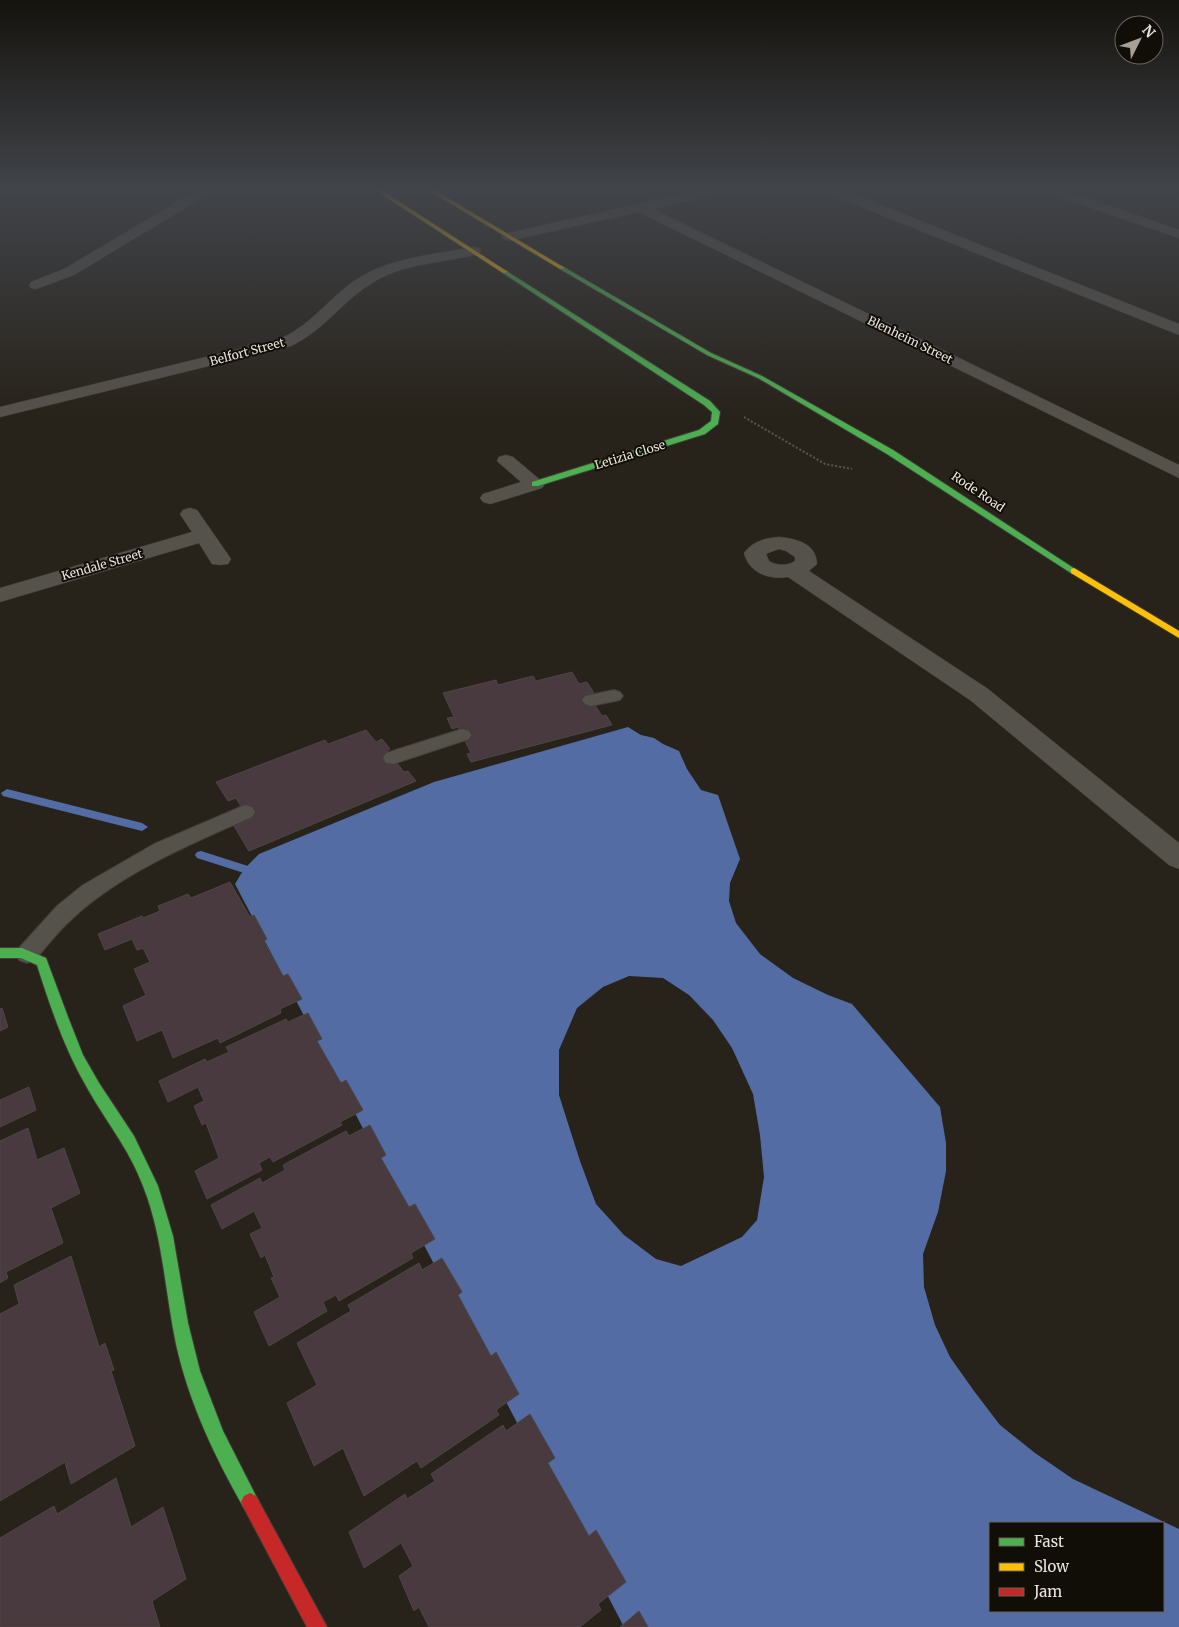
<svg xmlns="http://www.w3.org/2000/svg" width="1179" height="1627" font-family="Merriweather,serif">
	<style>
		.water { fill: #536ca3; fill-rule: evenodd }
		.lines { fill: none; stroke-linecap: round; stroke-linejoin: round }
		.stream { fill: #536ca3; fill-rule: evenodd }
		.building { fill: #483a3e; stroke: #4c4745 }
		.lane-casing { stroke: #433e39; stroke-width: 2 }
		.street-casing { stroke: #433e39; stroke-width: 1 }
		.fast-casing { stroke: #433e39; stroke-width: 2 }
		.slow-casing { stroke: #433e39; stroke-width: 2 }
		.jam-casing { stroke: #433e39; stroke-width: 2 }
		.path { stroke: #5a5650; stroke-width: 2; stroke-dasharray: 2 2; stroke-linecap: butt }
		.lane { fill: #55514b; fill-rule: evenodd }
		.street { fill: #55514b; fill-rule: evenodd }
		.fast { fill: #4caf50; fill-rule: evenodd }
		.slow { fill: #ffc107; fill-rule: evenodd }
		.jam { fill: #c62828; fill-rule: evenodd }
		.labels { text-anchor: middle; stroke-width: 4; stroke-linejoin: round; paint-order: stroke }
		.far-street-label { font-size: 12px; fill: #eae4db; stroke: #110d07 }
	</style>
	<rect width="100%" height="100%" fill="#27221a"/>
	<path class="water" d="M 628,727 L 641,735 L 654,738 L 663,744 L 679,751 L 687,769 L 701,790 L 718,795 L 740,859 L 730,883 L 729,901 L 736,923 L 760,954 L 793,978 L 828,995 L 852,1004 L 940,1107 L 946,1143 L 946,1171 L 938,1212 L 923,1254 L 924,1287 L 935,1325 L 950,1357 L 974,1391 L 1000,1425 L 1035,1453 L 1073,1479 L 1179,1529 L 1179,1627 L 624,1627 L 235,884 L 244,869 L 259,854 L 434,782 ZM 629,976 L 663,978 L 689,995 L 713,1020 L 732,1048 L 753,1094 L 760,1135 L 764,1177 L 757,1220 L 742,1237 L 681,1266 L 656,1259 L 624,1235 L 596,1204 L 580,1161 L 559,1095 L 559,1050 L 577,1008 L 603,987 ZM 990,1523 L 1163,1523 L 1163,1611 L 990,1611 Z"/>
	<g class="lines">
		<g class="stream">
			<path d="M 7,789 L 142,823 L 148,827 L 142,831 L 3,796 L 1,793 Z"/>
			<path d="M 201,851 L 248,866 L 250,869 L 248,872 L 244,873 L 197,858 L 195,855 L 197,852 Z"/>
		</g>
	</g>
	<g class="building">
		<path d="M 572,672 L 579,684 L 587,682 L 594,693 L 588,694 L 602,716 L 606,715 L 612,725 L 471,762 L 467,754 L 471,753 L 458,727 L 452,729 L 447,718 L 454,717 L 443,693 L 496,680 L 498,685 L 533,676 L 536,681 Z"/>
		<path d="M 366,730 L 376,742 L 382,739 L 390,749 L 387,750 L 404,772 L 408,771 L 416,781 L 249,851 L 234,826 L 249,820 L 236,798 L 228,801 L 216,782 L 325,740 L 328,744 Z"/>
		<path d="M 230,882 L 250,917 L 254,915 L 267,939 L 264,941 L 283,976 L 288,974 L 302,999 L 280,1009 L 281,1013 L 220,1043 L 218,1038 L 173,1058 L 162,1030 L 137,1041 L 123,1006 L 146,995 L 134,969 L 150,962 L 143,948 L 137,950 L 132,939 L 105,950 L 98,934 L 142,916 L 143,918 L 160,911 L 158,906 L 188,894 L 191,898 Z"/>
		<path d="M 2,1008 L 8,1027 L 0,1031 L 0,1009 Z"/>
		<path d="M 308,1013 L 322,1039 L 317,1041 L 341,1083 L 346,1080 L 363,1110 L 340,1122 L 342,1125 L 273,1162 L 270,1157 L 259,1163 L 262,1170 L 207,1199 L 195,1171 L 219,1158 L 206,1123 L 202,1125 L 194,1106 L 204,1101 L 198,1087 L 168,1102 L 159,1081 L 205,1059 L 207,1062 L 229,1052 L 226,1047 L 286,1019 L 288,1022 Z"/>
		<path d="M 29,1087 L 36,1110 L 0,1127 L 0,1100 Z"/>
		<path d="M 370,1125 L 386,1155 L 381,1158 L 409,1207 L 415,1204 L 435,1239 L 411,1253 L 413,1258 L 339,1301 L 336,1295 L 323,1302 L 327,1311 L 269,1346 L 254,1312 L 280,1297 L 271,1278 L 274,1277 L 265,1255 L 261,1258 L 250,1234 L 262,1228 L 254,1211 L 222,1229 L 211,1205 L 260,1178 L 262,1183 L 285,1170 L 283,1165 L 346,1131 L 349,1136 Z"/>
		<path d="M 28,1128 L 37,1160 L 64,1148 L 80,1193 L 51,1208 L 63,1243 L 6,1272 L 8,1278 L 0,1283 L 0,1141 Z"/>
		<path d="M 71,1256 L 99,1347 L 105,1343 L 114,1370 L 111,1371 L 135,1446 L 71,1484 L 65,1462 L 0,1501 L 0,1314 L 19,1304 L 14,1285 Z"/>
		<path d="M 442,1258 L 462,1292 L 458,1295 L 491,1356 L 496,1352 L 519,1394 L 496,1410 L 499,1415 L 421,1468 L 417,1461 L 364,1496 L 343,1448 L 314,1466 L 287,1403 L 317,1385 L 297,1343 L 351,1311 L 348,1305 L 419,1263 L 422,1270 Z"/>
		<path d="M 530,1414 L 555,1458 L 548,1463 L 589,1536 L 596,1530 L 626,1582 L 598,1604 L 601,1610 L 580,1627 L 429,1627 L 419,1607 L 414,1611 L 399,1576 L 413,1566 L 401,1543 L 364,1568 L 349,1532 L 405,1494 L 407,1499 L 435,1481 L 431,1474 L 503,1425 L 506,1431 Z"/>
		<path d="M 116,1478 L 131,1527 L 163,1507 L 186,1579 L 152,1601 L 160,1627 L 0,1627 L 0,1538 L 54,1506 L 57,1514 Z"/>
		<path d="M 639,1611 L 648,1627 L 620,1627 Z"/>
	</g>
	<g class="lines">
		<defs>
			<g id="lane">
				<path d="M 614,690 L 620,692 L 623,696 L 620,700 L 591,706 L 585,704 L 582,700 L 585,696 Z"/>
				<path d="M 462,729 L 469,731 L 471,735 L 469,739 L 393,764 L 386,763 L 383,758 L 386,753 Z"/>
				<path d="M 245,805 L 252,807 L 255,812 L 252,817 C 193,843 121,873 73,918 C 59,930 47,946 35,960 L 27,963 L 19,960 L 16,954 L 19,948 L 57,906 L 83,885 L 154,844 Z"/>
			</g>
			<g id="street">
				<path d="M 202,190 L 220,190 L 195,202 L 74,275 L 36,289 L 31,288 L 29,285 L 31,282 L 64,269 L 187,196 Z"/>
				<path d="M 701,190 L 726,190 L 724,193 L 653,209 L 1179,465 L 1179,478 L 639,212 L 508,241 L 501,237 L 508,233 Z"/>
				<path d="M 825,190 L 843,190 L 1179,324 L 1179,335 L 827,193 Z"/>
				<path d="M 1046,190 L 1065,190 L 1179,230 L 1179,238 L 1048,193 Z"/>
				<path d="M 474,247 L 479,248 L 481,251 L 479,254 C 444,263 403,263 372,283 C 341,302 326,329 291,346 L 0,417 L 0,407 L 280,339 C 315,323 331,294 362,276 C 395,257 437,254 474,247 Z"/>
				<path d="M 506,455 L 513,457 L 545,484 L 542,488 L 497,502 L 490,504 L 483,502 L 480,498 L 483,494 L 521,482 L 497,461 L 499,457 Z"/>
				<path d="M 190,508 L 197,510 L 231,559 L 228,564 L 220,565 L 212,564 L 199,543 L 0,602 L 0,588 L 192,532 L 180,514 L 183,510 Z"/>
				<path d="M 779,537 C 797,539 816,543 817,564 L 809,571 L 988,689 L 1179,843 L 1179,869 L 1169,865 L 970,700 L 788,577 C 769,580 749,573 744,553 C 753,541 765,538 779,537 ZM 779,549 L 786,551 L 795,557 L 795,561 C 787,566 777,566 769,561 L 766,554 Z"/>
			</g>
			<g id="fast">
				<path d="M 562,266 L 711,353 L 762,376 L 893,450 L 1078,571 L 1074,574 L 1071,573 L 887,454 L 758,378 L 707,355 L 560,269 L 560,267 Z"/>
				<path d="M 505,270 L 710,401 L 720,412 L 718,424 L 705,434 L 538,486 L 532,486 L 532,482 L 699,430 L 711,421 L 712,412 L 704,405 L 503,273 L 502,272 Z"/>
				<path d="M 0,948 L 22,948 L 46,958 L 68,1017 L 83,1055 L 99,1083 L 134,1136 L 158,1186 L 173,1236 L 188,1323 L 200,1371 L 223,1431 L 259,1502 L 256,1508 L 250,1511 L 244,1508 C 215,1457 189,1403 176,1344 C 165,1292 163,1236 143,1186 C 129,1148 104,1119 85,1084 C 64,1047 50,1006 37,965 L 21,958 L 0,958 Z"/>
			</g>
			<g id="slow">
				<path d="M 375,190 L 381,190 L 508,272 L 503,273 Z"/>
				<path d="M 428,190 L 434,190 L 565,268 L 560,269 Z"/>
				<path d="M 1074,568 L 1179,631 L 1179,638 L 1071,573 L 1071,569 Z"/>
			</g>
			<path id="jam" d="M 250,1493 L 256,1496 L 327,1627 L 307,1627 L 244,1508 L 241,1502 L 244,1496 Z"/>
		</defs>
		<use href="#lane" class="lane-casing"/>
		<use href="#street" class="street-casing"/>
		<use href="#fast" class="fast-casing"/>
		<use href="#slow" class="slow-casing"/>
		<use href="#jam" class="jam-casing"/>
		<path class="path" d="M 744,417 L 825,464 L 852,469"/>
		<use href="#lane" class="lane"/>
		<use href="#street" class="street"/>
		<use href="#fast" class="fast"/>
		<use href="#slow" class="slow"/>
		<use href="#jam" class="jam"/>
	</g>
	<linearGradient id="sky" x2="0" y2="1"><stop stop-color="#15130e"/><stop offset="0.45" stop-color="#414449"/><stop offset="1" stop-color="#414449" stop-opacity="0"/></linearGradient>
	<rect width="1179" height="418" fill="url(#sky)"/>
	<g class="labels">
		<g class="far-street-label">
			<text transform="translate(910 340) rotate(26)" y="4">Blenheim Street</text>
			<text transform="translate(247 352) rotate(-15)" y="4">Belfort Street</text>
			<text transform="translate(630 455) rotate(-17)" y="4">Letizia Close</text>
			<text transform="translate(978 492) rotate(34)" y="4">Rode Road</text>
			<text transform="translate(102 565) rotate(-16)" y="4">Kendale Street</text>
		</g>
	</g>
	<rect x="989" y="1522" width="175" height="90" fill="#110d07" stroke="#68635c"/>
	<rect x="999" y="1538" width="25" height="8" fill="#4caf50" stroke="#68635c"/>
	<text x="1034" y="1547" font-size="15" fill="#eae4db">Fast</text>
	<rect x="999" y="1563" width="25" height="8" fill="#ffc107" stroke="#68635c"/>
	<text x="1034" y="1572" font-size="15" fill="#eae4db">Slow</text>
	<rect x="999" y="1588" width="25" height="8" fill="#c62828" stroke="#68635c"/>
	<text x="1034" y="1597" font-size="15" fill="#eae4db">Jam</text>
	<g transform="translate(1139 40) rotate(48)"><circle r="24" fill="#110d07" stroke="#68635c"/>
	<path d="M0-4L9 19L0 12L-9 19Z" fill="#a6a097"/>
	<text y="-8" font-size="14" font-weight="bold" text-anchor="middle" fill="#eae4db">N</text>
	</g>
</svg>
